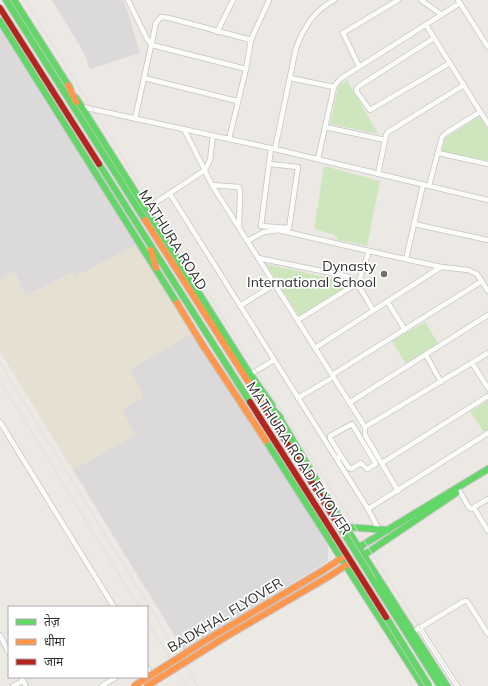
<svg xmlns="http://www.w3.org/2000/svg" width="488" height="686" font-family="Mulish,'Noto Sans Devanagari',sans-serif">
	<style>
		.industrial { fill: #dcd9db }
		.education { fill: #e6e0d3 }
		.green { fill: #cee6be }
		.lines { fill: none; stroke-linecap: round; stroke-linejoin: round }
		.street-casing { stroke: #c5c4c5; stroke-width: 6 }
		.fast-casing { stroke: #c5c4c5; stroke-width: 8 }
		.slow-casing { stroke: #c5c4c5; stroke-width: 8 }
		.jam-casing { stroke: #c5c4c5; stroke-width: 8 }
		.street { stroke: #fcfcfb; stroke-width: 4.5 }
		.fast { stroke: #63d668; stroke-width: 6 }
		.slow { stroke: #ff974d; stroke-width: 6 }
		.jam { stroke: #b3261e; stroke-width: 6 }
		.rail { stroke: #dfdfe1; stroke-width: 1 }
		.fast-bridge-casing { stroke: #c5c4c5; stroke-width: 8; stroke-linecap: butt }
		.slow-bridge-casing { stroke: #c5c4c5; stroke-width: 8; stroke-linecap: butt }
		.jam-bridge-casing { stroke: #c5c4c5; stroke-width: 8; stroke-linecap: butt }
		.fast-bridge { stroke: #63d668; stroke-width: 6 }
		.slow-bridge { stroke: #ff974d; stroke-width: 6 }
		.jam-bridge { stroke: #b3261e; stroke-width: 6 }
		.poi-dot { fill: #706f6e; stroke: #fff; stroke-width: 1.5 }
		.labels { text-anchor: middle; stroke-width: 3.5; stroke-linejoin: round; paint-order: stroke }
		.street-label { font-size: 14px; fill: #2e2e2e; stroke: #fff }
		.poi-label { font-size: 14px; fill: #2e2e2e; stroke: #fff; text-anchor: end }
	</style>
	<rect width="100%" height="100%" fill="#ece8e4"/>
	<g class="industrial">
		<path d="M 52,0 L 123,0 L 128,12 L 140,53 L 90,69 L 84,53 Z"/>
		<path d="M 0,19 L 324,534 L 328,547 L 328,561 L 184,651 L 0,351 Z"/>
	</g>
	<path class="education" d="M 135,245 L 192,334 L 130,369 L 144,397 L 122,409 L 135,435 L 73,470 L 0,351 L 0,279 L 15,271 L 25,295 L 73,272 L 76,276 Z"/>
	<g class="green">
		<path d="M 347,80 L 378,134 L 330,124 L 338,87 Z"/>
		<path d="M 480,116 L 488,129 L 488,161 L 442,152 L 445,138 Z"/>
		<path d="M 324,166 L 380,181 L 367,246 L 338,240 L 335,235 L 314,229 Z"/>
		<path d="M 266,264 L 352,283 L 299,316 Z"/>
		<path d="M 425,322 L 439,345 L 406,364 L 392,341 Z"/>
		<path d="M 488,400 L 488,430 L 484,432 L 470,412 Z"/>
	</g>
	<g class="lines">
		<defs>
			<g id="street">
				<path d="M 128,0 L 147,39 L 152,45 L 246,69"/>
				<path d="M 421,0 L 442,15"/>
				<path d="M 458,0 L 488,47"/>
				<path d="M 426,25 L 488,124"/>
				<path d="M 217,32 L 233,0"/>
				<path d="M 434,38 L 359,86 L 356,89 L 357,92 L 370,110 L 450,63"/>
				<path d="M 359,66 L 343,33 L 398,0"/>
				<path d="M 144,78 L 237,101"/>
				<path d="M 290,78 L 334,87"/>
				<path d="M 82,107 L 275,149 L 488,200"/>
				<path d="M 135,119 L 156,23 L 161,17 L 169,18 L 251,40"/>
				<path d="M 325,127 L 385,140"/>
				<path d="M 184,129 L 212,185 L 365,427"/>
				<path d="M 229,139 L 246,69 L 251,40 L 269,0"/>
				<path d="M 275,149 L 296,48 C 304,27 314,11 334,0"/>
				<path d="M 438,153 L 488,164"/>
				<path d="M 318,159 L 334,87 L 340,79 L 460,3"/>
				<path d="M 269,164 L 298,167 L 289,228 L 261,226 L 271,148"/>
				<path d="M 378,174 L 386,135 L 388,132 L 464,85"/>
				<path d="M 212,185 L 239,187 L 240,192 L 239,227"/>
				<path d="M 429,186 L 442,137 L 446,133 L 480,112"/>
				<path d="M 170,194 L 368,509 L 379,530"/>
				<path d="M 146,209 L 205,170 L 210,160 L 213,136"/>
				<path d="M 414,224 L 488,240"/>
				<path d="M 247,241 L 264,232 L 278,230 L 369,251 L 441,267 L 468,270 L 477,274 L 488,291"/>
				<path d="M 258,258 L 346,276 C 359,282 366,299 373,310"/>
				<path d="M 406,259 L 423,185"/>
				<path d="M 387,301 L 405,330"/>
				<path d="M 240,306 L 275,284"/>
				<path d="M 298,320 L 356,284 L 359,281 L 369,251"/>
				<path d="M 315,348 L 441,267"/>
				<path d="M 426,355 L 441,382"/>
				<path d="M 472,363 L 488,388"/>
				<path d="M 251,374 L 274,360"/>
				<path d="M 332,375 L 482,281"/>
				<path d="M 298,398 L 330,379"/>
				<path d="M 349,403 L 488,315"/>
				<path d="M 0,422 L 114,607"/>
				<path d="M 337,459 L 341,456 L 349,468 L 351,469 L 361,463 L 367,469 L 376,464 L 352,424 L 330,436 L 330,438 L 341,456"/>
				<path d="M 382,463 L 488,396"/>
				<path d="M 459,490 L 468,506 L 471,509 L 488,499"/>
				<path d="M 398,491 L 365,435 L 365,427 L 488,353"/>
				<path d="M 474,508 L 488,531"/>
				<path d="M 368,509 L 488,433"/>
				<path d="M 419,627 L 457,686"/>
				<path d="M 413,632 L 464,601 L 467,601 L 488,634"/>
				<path d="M 0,635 L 9,653"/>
				<path d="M 147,667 L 154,686"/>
				<path d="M 21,677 L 26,686"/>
				<path d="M 13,686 L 23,681"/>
				<path d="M 102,686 L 116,677"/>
			</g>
			<g id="fast">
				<path d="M 6,0 L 145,220"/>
				<path d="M 14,0 L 70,88"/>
				<path d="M 0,21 L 177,303"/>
				<path d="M 76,98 L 246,368 L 272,405"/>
				<path d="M 99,164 L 250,402"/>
				<path d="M 266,402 L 280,417"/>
				<path d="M 278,415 L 324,493 L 447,686"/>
				<path d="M 266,441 L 423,686"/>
				<path d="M 346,527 L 388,530"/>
				<path d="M 356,549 L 488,469"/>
				<path d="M 361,557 L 456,493"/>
				<path d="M 373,580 L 440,686"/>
			</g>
			<g id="slow">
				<path d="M 68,85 L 76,102"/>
				<path d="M 145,220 L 265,408"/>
				<path d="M 151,250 L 156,268"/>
				<path d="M 177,303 L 202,344 L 266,441"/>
				<path d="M 322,571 L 345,556"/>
				<path d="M 328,577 L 348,564"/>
			</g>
			<g id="jam">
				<path d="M 0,8 L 99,164"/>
				<path d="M 250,402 L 335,536"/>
				<path d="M 265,408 L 343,532"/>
			</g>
		</defs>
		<use href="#street" class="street-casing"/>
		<use href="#fast" class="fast-casing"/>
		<use href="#slow" class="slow-casing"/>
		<use href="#jam" class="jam-casing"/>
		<use href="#street" class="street"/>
		<use href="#fast" class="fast"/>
		<use href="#slow" class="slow"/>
		<use href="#jam" class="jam"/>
		<g class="rail">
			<path d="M 25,0 C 167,230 311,459 457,686"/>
			<path d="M 0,363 L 198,686"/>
			<path d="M 0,381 L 139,607"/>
			<path d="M 147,620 L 187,686"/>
		</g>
		<defs>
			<g id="fast-bridge">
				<path d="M 343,532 L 373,580"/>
				<path d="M 386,617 L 429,686"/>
			</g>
			<g id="slow-bridge">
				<path d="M 134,686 L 203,642 L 322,571"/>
				<path d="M 147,686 L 227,636 L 328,577"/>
			</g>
			<path id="jam-bridge" d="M 335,536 L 386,617"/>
		</defs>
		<use href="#fast-bridge" class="fast-bridge-casing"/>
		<use href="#slow-bridge" class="slow-bridge-casing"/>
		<use href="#jam-bridge" class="jam-bridge-casing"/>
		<use href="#fast-bridge" class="fast-bridge"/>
		<use href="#slow-bridge" class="slow-bridge"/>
		<use href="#jam-bridge" class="jam-bridge"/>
	</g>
	<circle class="poi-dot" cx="384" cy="274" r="4"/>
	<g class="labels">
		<g class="street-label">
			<text transform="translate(173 240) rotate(58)" y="5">MATHURA ROAD</text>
			<text transform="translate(299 458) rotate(57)" y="5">MATHURA ROAD FLYOVER</text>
			<text transform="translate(225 615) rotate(-31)" y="5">BADKHAL FLYOVER</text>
		</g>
		<g class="poi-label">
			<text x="376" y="271">Dynasty<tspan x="376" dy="16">International School</tspan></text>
		</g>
	</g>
	<rect x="8" y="606" width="140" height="72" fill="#ffffff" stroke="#ababab"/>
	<rect x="16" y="619" width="20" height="6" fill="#63d668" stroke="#ababab"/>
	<text x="44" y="626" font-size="12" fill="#2e2e2e">तेज़</text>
	<rect x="16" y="639" width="20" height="6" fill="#ff974d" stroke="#ababab"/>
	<text x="44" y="646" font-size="12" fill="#2e2e2e">धीमा</text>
	<rect x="16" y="659" width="20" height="6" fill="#b3261e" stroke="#ababab"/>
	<text x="44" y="666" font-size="12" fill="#2e2e2e">जाम</text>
</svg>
